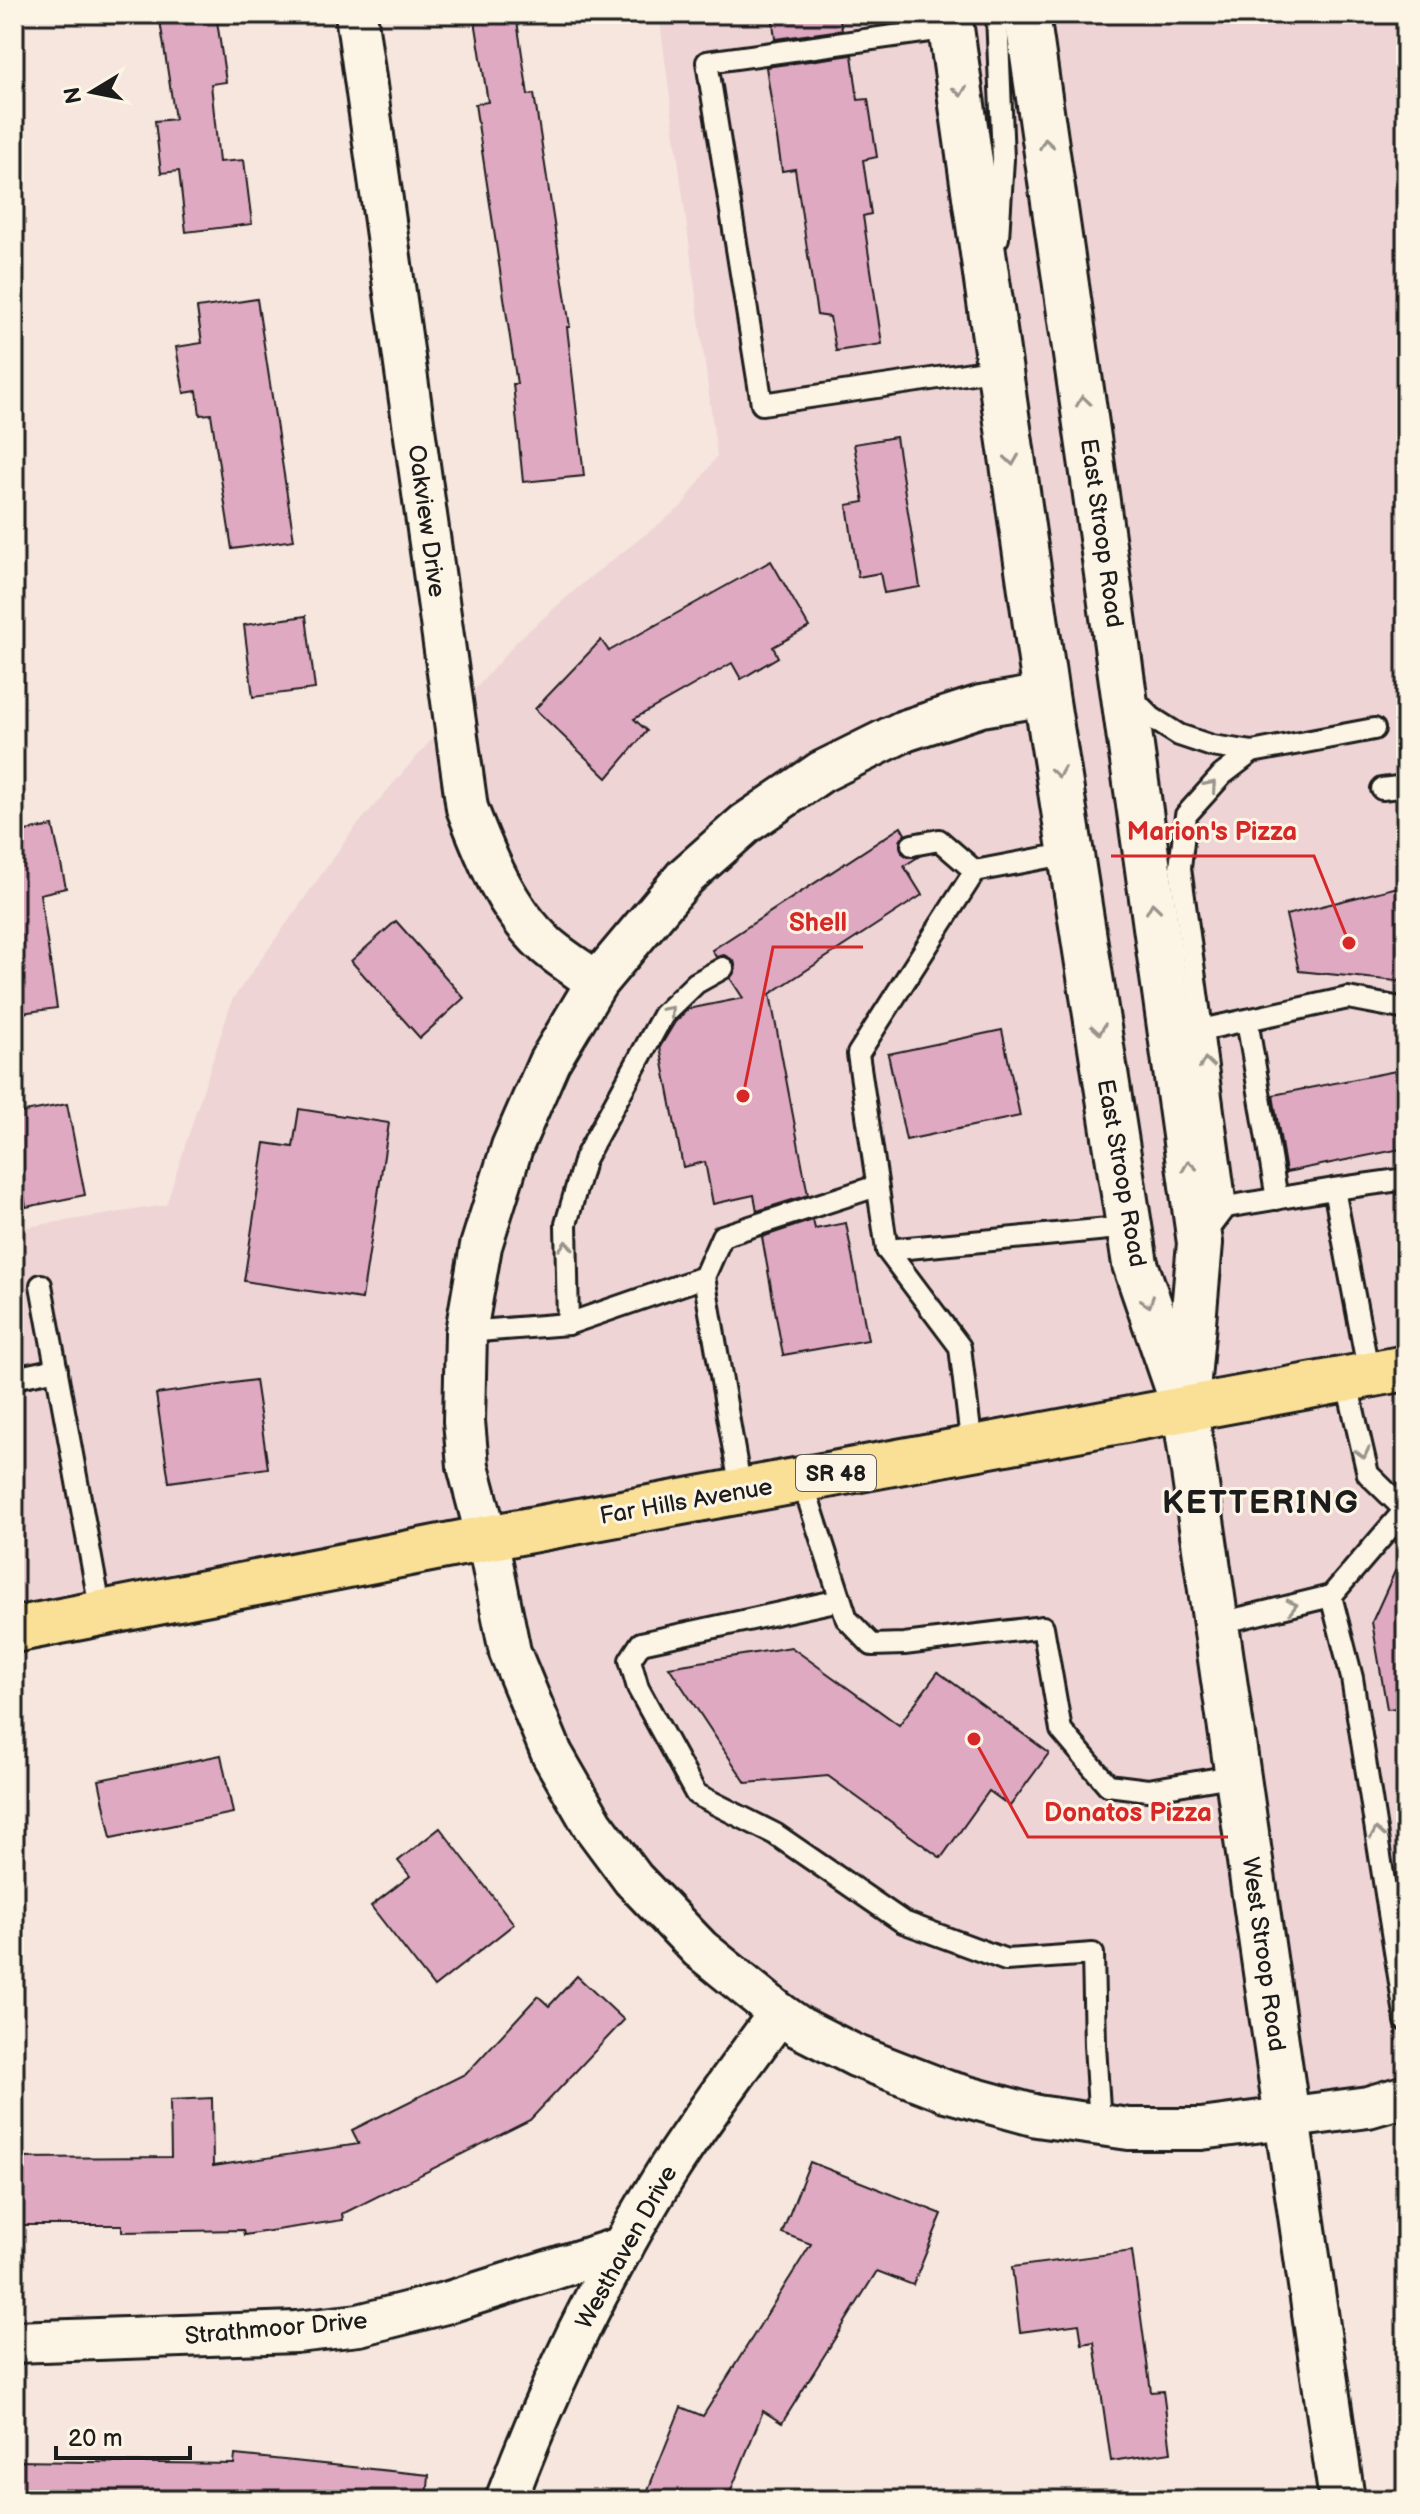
<svg xmlns="http://www.w3.org/2000/svg" width="1420" height="2514" font-family="'Balsamiq Sans',sans-serif">
	<style>
		.built { fill: #efd4d6 }
		.building { fill: #dfa9c2; stroke: #1c1c1c; stroke-width: 2 }
		.lines { fill: none; stroke-linecap: round; stroke-linejoin: round }
		.lane-casing { stroke: #1c1c1c; stroke-width: 26 }
		.street-casing { stroke: #1c1c1c; stroke-width: 46 }
		.secondary-casing { stroke: #1c1c1c; stroke-width: 50 }
		.primary-casing { stroke: #1c1c1c; stroke-width: 50 }
		.lane { stroke: #fcf5e5; stroke-width: 20 }
		.street { stroke: #fcf5e5; stroke-width: 40 }
		.secondary { stroke: #fcf5e5; stroke-width: 44 }
		.primary { stroke: #fadf96; stroke-width: 44 }
		.oneway { stroke: #97938b }
		.labels { text-anchor: middle; stroke-width: 6; stroke-linejoin: round; paint-order: stroke }
		.shield { fill: #fcf5e5; stroke: #5f5d58; stroke-width: 2 }
		.shield-label { font-size: 22px; font-weight: bold; fill: #1c1c1c }
		.street-label { font-size: 24px; fill: #1c1c1c; stroke: #fcf5e5 }
		.district-label { font-size: 32px; font-weight: bold; letter-spacing: 2px; fill: #1c1c1c; stroke: #fcf5e5 }
		.leader { fill: none; stroke: #d62828; stroke-width: 3 }
		.callout-dot { fill: #d62828; stroke: #fcf5e5; stroke-width: 3 }
		.callout-label { font-size: 26px; text-anchor: middle; font-weight: bold; fill: #d62828; stroke: #fcf5e5; stroke-width: 6; stroke-linejoin: round; paint-order: stroke }
	</style>
	<rect width="100%" height="100%" fill="#f6e6de"/>
	<filter id="ink" filterUnits="userSpaceOnUse"><feTurbulence type="fractalNoise" baseFrequency=".0125" numOctaves="2"/><feDisplacementMap in="SourceGraphic" scale="16" xChannelSelector="R" yChannelSelector="G"/><feConvolveMatrix kernelMatrix="1 2 1 2 8 2 1 2 1" color-interpolation-filters="sRGB"/></filter>
	<g filter="url(#ink)">
		<path class="built" d="M 659,14 L 1406,14 L 1406,2096 L 1129,2129 L 799,2027 L 593,1825 L 487,1538 L 14,1630 L 14,1229 L 166,1205 L 232,1000 L 353,830 L 518,640 L 589,578 L 681,507 L 717,456 Z"/>
		<g class="building">
			<path d="M 159,14 L 216,14 L 226,82 L 211,84 L 219,162 L 244,160 L 252,224 L 186,232 L 179,171 L 161,173 L 155,121 L 175,119 Z"/>
			<path d="M 474,14 L 516,14 L 528,95 L 534,94 L 570,327 L 567,327 L 584,476 L 523,482 L 513,384 L 517,384 L 475,104 L 488,102 Z"/>
			<path d="M 772,14 L 839,14 L 842,30 L 775,39 Z"/>
			<path d="M 852,55 L 858,100 L 868,99 L 877,157 L 863,160 L 871,214 L 863,216 L 882,344 L 836,351 L 830,317 L 817,315 L 795,169 L 782,171 L 766,67 Z"/>
			<path d="M 257,299 L 294,540 L 232,549 L 211,414 L 200,415 L 197,391 L 184,393 L 176,347 L 202,343 L 197,308 Z"/>
			<path d="M 896,437 L 920,587 L 884,593 L 880,573 L 858,577 L 847,505 L 864,502 L 854,444 Z"/>
			<path d="M 771,561 L 809,627 L 773,647 L 778,657 L 741,679 L 732,663 L 634,719 L 647,731 L 607,778 L 535,709 L 601,640 L 609,651 Z"/>
			<path d="M 306,616 L 315,689 L 253,697 L 244,625 Z"/>
			<path d="M 53,826 L 66,888 L 40,894 L 57,1008 L 14,1014 L 14,833 Z"/>
			<path d="M 901,827 L 905,834 L 900,841 L 902,853 L 908,857 L 918,857 L 904,866 L 922,895 L 770,994 L 808,1195 L 757,1211 L 754,1195 L 713,1204 L 705,1162 L 683,1167 L 660,1047 L 675,1022 L 688,1009 L 743,998 L 730,978 L 736,969 L 734,961 L 724,955 L 716,957 L 712,950 Z"/>
			<path d="M 1406,885 L 1406,982 L 1299,971 L 1286,915 Z"/>
			<path d="M 396,921 L 464,998 L 420,1038 L 351,961 Z"/>
			<path d="M 1002,1030 L 1020,1116 L 906,1140 L 888,1054 Z"/>
			<path d="M 1406,1069 L 1406,1148 L 1286,1172 L 1273,1095 Z"/>
			<path d="M 67,1104 L 85,1195 L 26,1207 L 14,1145 L 14,1114 Z"/>
			<path d="M 299,1109 L 389,1123 L 362,1299 L 244,1281 L 265,1143 L 293,1147 Z"/>
			<path d="M 813,1220 L 815,1229 L 846,1223 L 868,1340 L 783,1355 L 762,1237 Z"/>
			<path d="M 255,1380 L 268,1468 L 169,1482 L 156,1394 Z"/>
			<path d="M 1406,1547 L 1406,1707 L 1387,1709 L 1372,1622 Z"/>
			<path d="M 791,1647 L 899,1725 L 938,1672 L 1049,1753 L 1010,1806 L 989,1791 L 941,1858 L 828,1776 L 746,1783 L 669,1667 Z"/>
			<path d="M 221,1755 L 233,1813 L 111,1838 L 99,1780 Z"/>
			<path d="M 440,1828 L 514,1924 L 434,1987 L 371,1906 L 410,1876 L 398,1861 Z"/>
			<path d="M 577,1976 L 624,2020 L 530,2120 L 342,2214 L 343,2220 L 244,2235 L 243,2230 L 122,2232 L 122,2225 L 14,2225 L 14,2158 L 171,2157 L 170,2100 L 212,2098 L 213,2166 L 359,2144 L 352,2130 L 467,2073 L 538,1996 L 549,2006 Z"/>
			<path d="M 810,2162 L 942,2214 L 913,2285 L 877,2271 L 782,2423 L 763,2411 L 727,2500 L 644,2500 L 681,2407 L 703,2416 L 811,2244 L 782,2233 Z"/>
			<path d="M 1132,2251 L 1151,2392 L 1163,2391 L 1171,2452 L 1111,2461 L 1094,2342 L 1082,2344 L 1079,2324 L 1020,2332 L 1012,2267 Z"/>
			<path d="M 235,2455 L 429,2475 L 427,2500 L 14,2500 L 14,2461 L 234,2464 Z"/>
		</g>
		<g class="lines">
			<defs>
				<g id="lane">
					<path d="M 997,14 L 1003,159 L 998,238"/>
					<path d="M 951,28 L 707,62 L 762,404 L 999,369"/>
					<path d="M 1132,698 L 1152,718 L 1179,735 L 1212,746 L 1252,752 L 1374,729"/>
					<path d="M 1382,789 L 1406,786"/>
					<path d="M 912,845 L 939,840 L 975,871"/>
					<path d="M 1247,1020 L 1277,1199"/>
					<path d="M 1201,1030 L 1348,998 L 1406,1009"/>
					<path d="M 1334,1189 L 1406,1179"/>
					<path d="M 1226,1207 L 1334,1189 L 1369,1375"/>
					<path d="M 1204,1236 L 1226,1207 L 1180,868 L 1186,815 L 1222,775 L 1252,752"/>
					<path d="M 887,1250 L 1129,1227"/>
					<path d="M 41,1285 L 101,1613"/>
					<path d="M 568,1324 L 566,1224 L 585,1158 L 663,1015 L 696,983 L 723,968"/>
					<path d="M 466,1332 L 568,1324 L 704,1277"/>
					<path d="M 14,1378 L 57,1369"/>
					<path d="M 1346,1379 L 1368,1474 L 1406,1511"/>
					<path d="M 972,1448 L 960,1347 L 887,1250 L 858,1054 L 975,871 L 1071,853"/>
					<path d="M 802,1480 L 847,1619 L 872,1645 L 904,1644 L 1043,1627 L 1061,1730 L 1108,1785 L 1148,1790 L 1238,1775"/>
					<path d="M 741,1491 L 704,1277 L 722,1236 L 877,1186"/>
					<path d="M 1331,1596 L 1352,1678 L 1406,2021"/>
					<path d="M 840,1600 L 641,1643 L 630,1660 L 638,1688 L 696,1794 L 775,1834 L 903,1922 L 1006,1960 L 1093,1954 L 1095,2045 L 1100,2125"/>
					<path d="M 1216,1624 L 1331,1596 L 1404,1511"/>
				</g>
				<g id="street">
					<path d="M 356,14 L 467,808 C 486,857 506,909 547,946 C 562,959 580,970 597,982"/>
					<path d="M 1046,695 L 981,706 L 904,731 L 821,772 L 745,824 L 685,877 L 597,982 L 549,1062 L 512,1147 L 481,1246 L 466,1332 L 464,1421 L 468,1466 L 487,1538 L 510,1652 L 552,1754 L 593,1825 L 633,1879 L 700,1949 L 779,2013 L 799,2027 L 856,2056 L 946,2091 L 1037,2116 L 1129,2129 L 1201,2129 L 1368,2107 L 1406,2096"/>
					<path d="M 14,2342 L 296,2332 L 359,2325 L 449,2302 L 623,2247"/>
					<path d="M 506,2500 C 549,2384 604,2272 670,2167 C 704,2114 743,2064 779,2013"/>
				</g>
				<g id="secondary">
					<path d="M 949,14 L 1046,695 L 1135,1264 L 1185,1409 L 1342,2500"/>
					<path d="M 1027,14 L 1093,473 L 1200,1243 L 1187,1390"/>
				</g>
				<path id="primary" d="M 14,1630 L 487,1538 L 1406,1368"/>
			</defs>
			<use href="#lane" class="lane-casing"/>
			<use href="#street" class="street-casing"/>
			<use href="#secondary" class="secondary-casing"/>
			<use href="#primary" class="primary-casing"/>
			<use href="#lane" class="lane"/>
			<use href="#street" class="street"/>
			<use href="#secondary" class="secondary"/>
			<use href="#primary" class="primary"/>
		</g>
		<defs><path id="oneway-chevron" d="M-2-3.5L2.5 0L-2 3.5" fill="none" stroke-width="1.6" stroke-linecap="round" stroke-linejoin="round" transform="scale(2)"/></defs>
		<g class="oneway">
			<use href="#oneway-chevron" transform="translate(960 91) rotate(82)"/>
			<use href="#oneway-chevron" transform="translate(1046 144) rotate(-98)"/>
			<use href="#oneway-chevron" transform="translate(1083 401) rotate(-98)"/>
			<use href="#oneway-chevron" transform="translate(1012 460) rotate(82)"/>
			<use href="#oneway-chevron" transform="translate(1058 772) rotate(81)"/>
			<use href="#oneway-chevron" transform="translate(1211 786) rotate(-49)"/>
			<use href="#oneway-chevron" transform="translate(1153 908) rotate(-98)"/>
			<use href="#oneway-chevron" transform="translate(669 1011) rotate(-49)"/>
			<use href="#oneway-chevron" transform="translate(1099 1029) rotate(81)"/>
			<use href="#oneway-chevron" transform="translate(1206 1063) rotate(-98)"/>
			<use href="#oneway-chevron" transform="translate(1189 1166) rotate(-98)"/>
			<use href="#oneway-chevron" transform="translate(566 1246) rotate(-91)"/>
			<use href="#oneway-chevron" transform="translate(1148 1302) rotate(71)"/>
			<use href="#oneway-chevron" transform="translate(1363 1453) rotate(77)"/>
			<use href="#oneway-chevron" transform="translate(1292 1606) rotate(-14)"/>
			<use href="#oneway-chevron" transform="translate(1377 1833) rotate(-99)"/>
		</g>
	</g>
	<g class="labels">
		<rect class="shield" x="796" y="1455" width="80" height="36" rx="6"/>
		<g class="shield-label">
			<text x="836" y="1481">SR 48</text>
		</g>
		<g class="street-label">
			<text transform="translate(427 521) rotate(82)" y="8">Oakview Drive</text>
			<text transform="translate(1102 533) rotate(82)" y="8">East Stroop Road</text>
			<text transform="translate(1122 1173) rotate(80)" y="8">East Stroop Road</text>
			<text transform="translate(686 1501) rotate(-10)" y="8">Far Hills Avenue</text>
			<text transform="translate(1264 1954) rotate(82)" y="8">West Stroop Road</text>
			<text transform="translate(626 2247) rotate(-61)" y="8">Westhaven Drive</text>
			<text transform="translate(276 2328) rotate(-5)" y="8">Strathmoor Drive</text>
		</g>
		<g class="district-label">
			<text x="1261" y="1513">KETTERING</text>
		</g>
	</g>
	<path class="leader" d="M1349 943L1314 856H1111M743 1096L773 947H863M974 1739L1028 1837H1228"/>
	<g class="callout-dot">
		<circle cx="1349" cy="943" r="8"/>
		<circle cx="743" cy="1096" r="8"/>
		<circle cx="974" cy="1739" r="8"/>
	</g>
	<g class="callout-label">
		<text x="1212" y="840">Marion's Pizza</text>
		<text x="818" y="931">Shell</text>
		<text x="1128" y="1821">Donatos Pizza</text>
	</g>
	<rect width="1420" height="2514" fill="none" stroke="#fcf5e5" stroke-width="48"/>
	<rect x="24" y="24" width="1372" height="2466" fill="none" stroke="#1c1c1c" stroke-width="3" filter="url(#ink)"/>
	<g transform="translate(92 92) rotate(260)" stroke="#fcf5e5" stroke-width="6" paint-order="stroke">
	<path d="M0-6L14 30L0 20L-14 30Z" fill="#1c1c1c"/>
	<text y="-12" font-size="22" font-weight="bold" text-anchor="middle" fill="#1c1c1c">N</text>
	</g>
	<path d="M56 2446v12h134v-12" fill="none" stroke="#1c1c1c" stroke-width="4"/>
	<text x="68" y="2446" font-size="24" fill="#1c1c1c" stroke="#fcf5e5" stroke-width="6" paint-order="stroke">20 m</text>
</svg>
